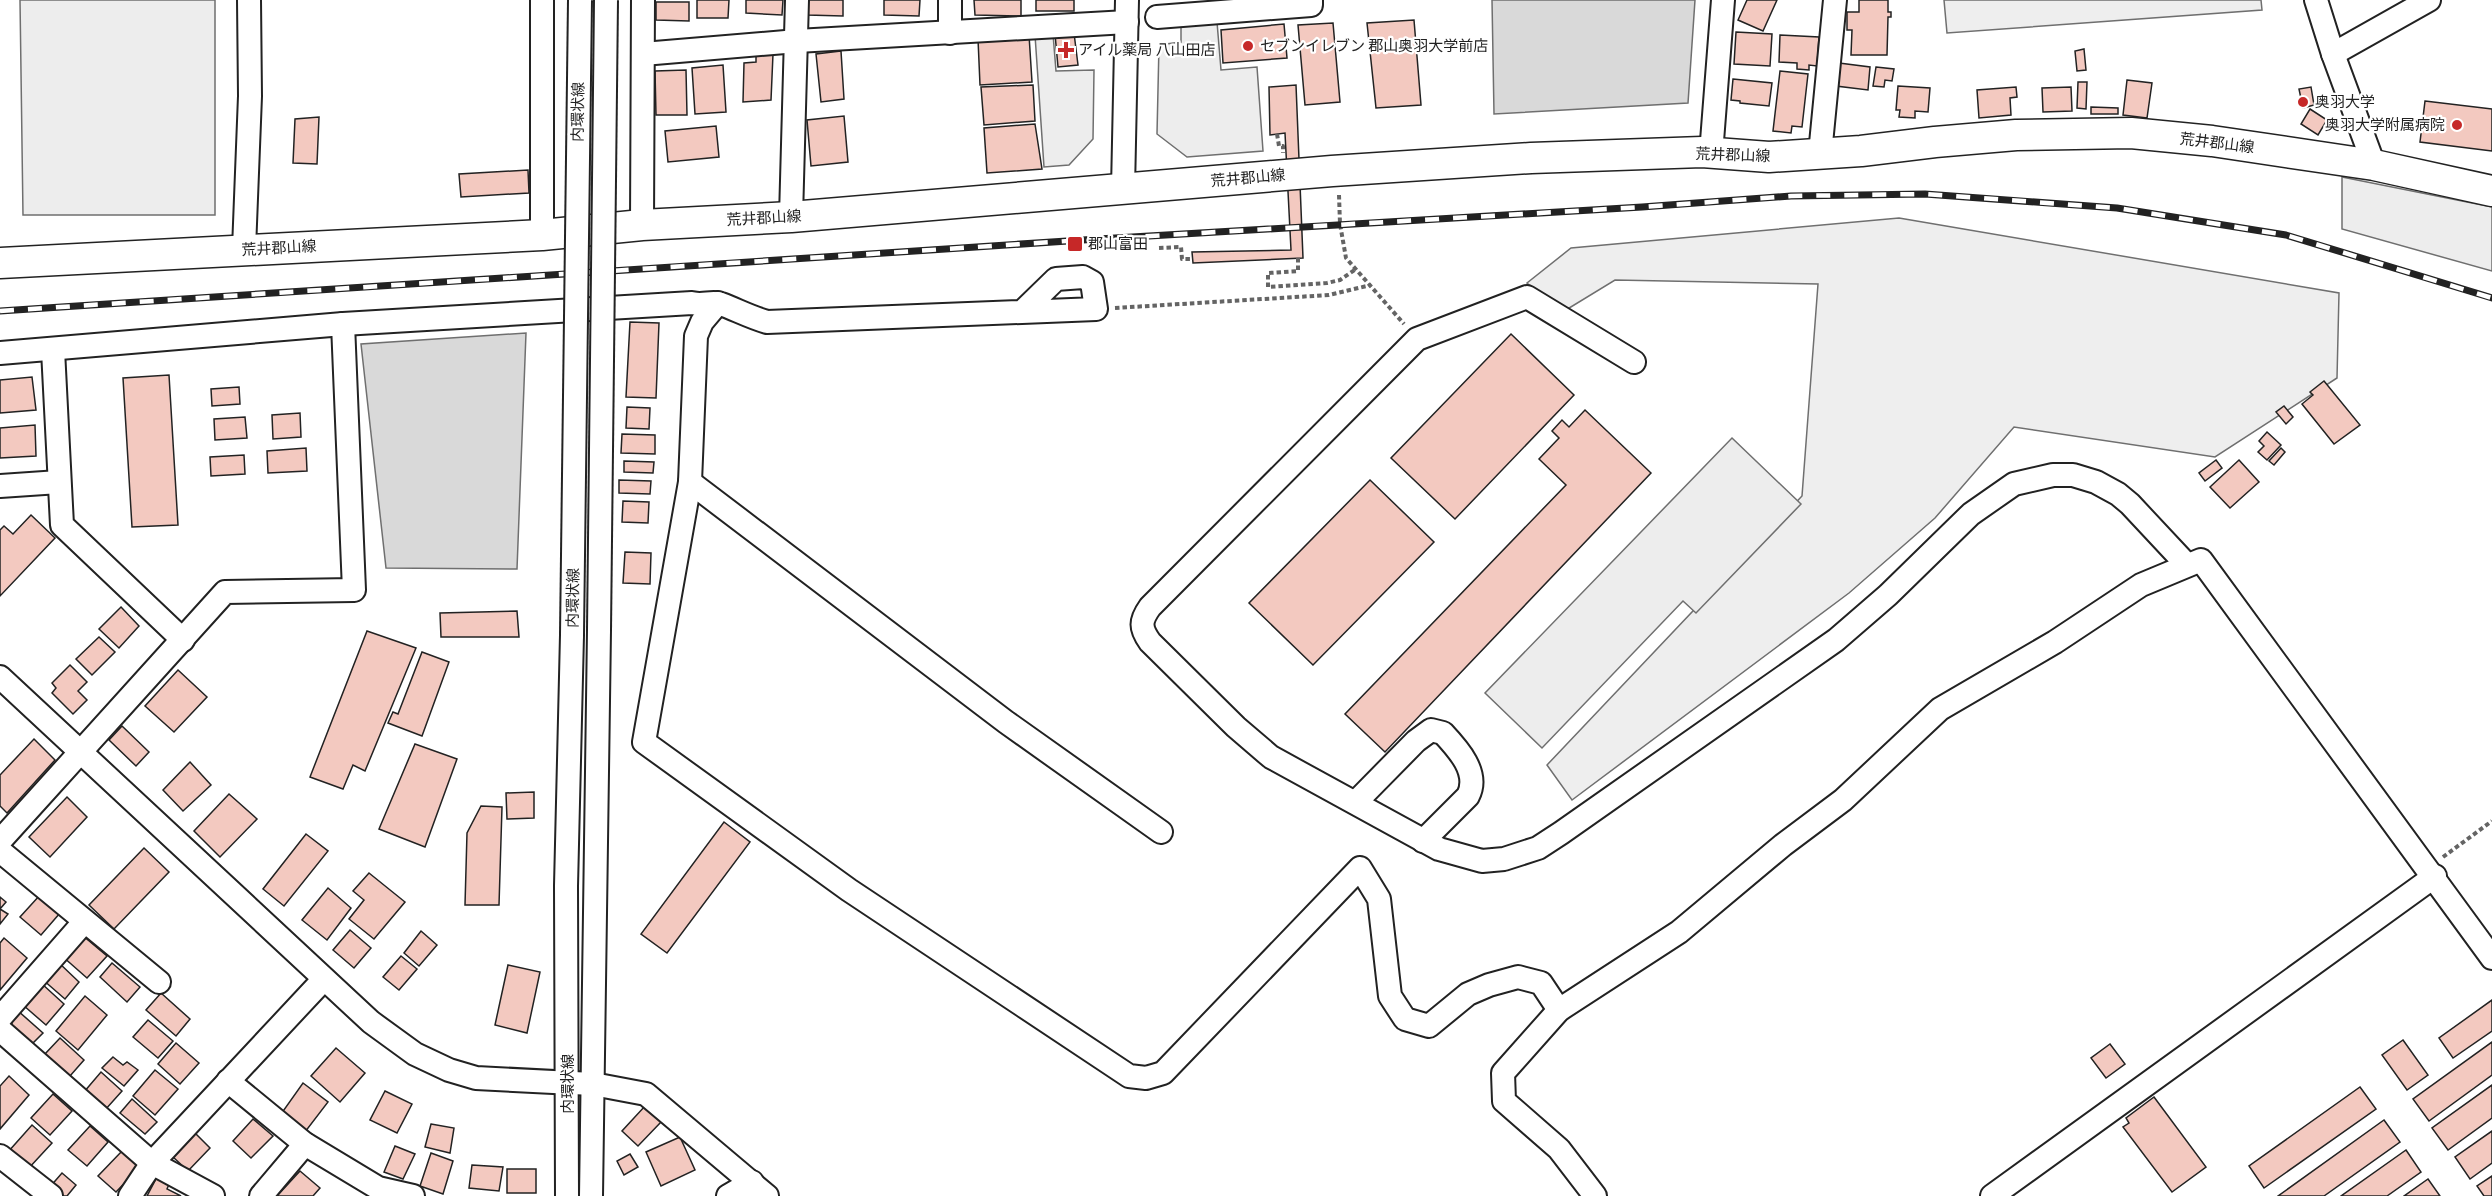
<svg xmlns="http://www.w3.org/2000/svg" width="2492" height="1196" font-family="Signika,'Noto Sans JP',sans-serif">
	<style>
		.green { fill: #eee; stroke: #6f6f6f; stroke-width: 1.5 }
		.parking { fill: #ededed; stroke: #6f6f6f; stroke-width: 1.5 }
		.water { fill: #d9d9d9; stroke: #6f6f6f; stroke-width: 1.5 }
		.building { fill: #f3c9c0; stroke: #222; stroke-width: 1.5 }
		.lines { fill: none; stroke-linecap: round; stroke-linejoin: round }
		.minor-casing { stroke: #222; stroke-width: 26 }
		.major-casing { stroke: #222; stroke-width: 33 }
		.path { stroke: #646464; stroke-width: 4; stroke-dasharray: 4.5 3; stroke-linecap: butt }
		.minor { stroke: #fff; stroke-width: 22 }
		.major { stroke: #fff; stroke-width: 30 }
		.rail-casing { stroke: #222; stroke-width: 7 }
		.rail { stroke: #fff; stroke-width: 4.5; stroke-dasharray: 14; stroke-linecap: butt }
		.minor-bridge-casing { stroke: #222; stroke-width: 26; stroke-linecap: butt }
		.minor-bridge { stroke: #fff; stroke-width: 22 }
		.poi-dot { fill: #c62828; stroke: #fff; stroke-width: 2 }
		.labels { text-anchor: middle; stroke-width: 4.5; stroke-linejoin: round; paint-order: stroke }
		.poi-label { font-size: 15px; fill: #222; stroke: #fff; text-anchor: start }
		.street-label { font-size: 15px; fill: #222; stroke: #fff }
	</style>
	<rect width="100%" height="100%" fill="#fff"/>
	<g class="green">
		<path d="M 1944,0 L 2261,0 L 2262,10 L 1947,33 Z"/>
		<path d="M 1899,218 L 2339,293 L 2337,378 L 2215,457 L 2014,427 L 1935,518 L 1849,593 L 1572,800 L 1547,765 L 1802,496 L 1818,284 L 1615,280 L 1561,313 L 1527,283 L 1571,248 Z"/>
	</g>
	<g class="parking">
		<path d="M 20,0 L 215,0 L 215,215 L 23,215 Z"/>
		<path d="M 1217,22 L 1221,70 L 1257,67 L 1263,151 L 1187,157 L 1157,134 L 1159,45 L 1181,42 L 1181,24 Z"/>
		<path d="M 1053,34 L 1056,71 L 1094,70 L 1093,139 L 1069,165 L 1044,167 L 1035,35 Z"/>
		<path d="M 2342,177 L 2492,207 L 2492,271 L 2342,229 Z"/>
		<path d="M 1732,438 L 1801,504 L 1696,613 L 1683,601 L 1542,748 L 1485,693 Z"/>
	</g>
	<g class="water">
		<path d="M 1492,0 L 1695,0 L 1688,103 L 1494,114 Z"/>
		<path d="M 526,333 L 517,569 L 386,568 L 361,344 Z"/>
	</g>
	<g class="building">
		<path d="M 697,0 L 729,0 L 728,18 L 697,18 Z"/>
		<path d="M 746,0 L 783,0 L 782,15 L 746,13 Z"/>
		<path d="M 807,0 L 843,0 L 843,16 L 807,15 Z"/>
		<path d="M 884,0 L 920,0 L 919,16 L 884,15 Z"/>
		<path d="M 974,0 L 1021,0 L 1021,16 L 975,15 Z"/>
		<rect x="1036" y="0" width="38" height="11"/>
		<path d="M 1747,0 L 1777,0 L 1763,31 L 1738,20 Z"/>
		<path d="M 1859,0 L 1888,0 L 1888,12 L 1891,12 L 1891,17 L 1888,17 L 1887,55 L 1851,55 L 1852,30 L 1847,30 L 1847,12 L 1859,12 Z"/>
		<path d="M 656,2 L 689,2 L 689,21 L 656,20 Z"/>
		<path d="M 1414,20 L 1421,105 L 1376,108 L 1367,23 Z"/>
		<path d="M 1333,23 L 1340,102 L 1305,105 L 1298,25 Z"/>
		<path d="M 1284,24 L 1287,58 L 1223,63 L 1221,30 Z"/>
		<path d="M 1736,32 L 1772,34 L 1770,66 L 1734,64 Z"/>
		<path d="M 1074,33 L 1078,65 L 1058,67 L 1055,34 Z"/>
		<path d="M 1029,35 L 1032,82 L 980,85 L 978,39 Z"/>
		<path d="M 1780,35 L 1819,37 L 1817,66 L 1809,65 L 1809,70 L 1797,69 L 1797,63 L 1779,62 Z"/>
		<path d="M 2084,49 L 2086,70 L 2077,71 L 2075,51 Z"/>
		<path d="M 841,51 L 844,99 L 821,102 L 816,54 Z"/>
		<path d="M 773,54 L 771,100 L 743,102 L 744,63 L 756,62 L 756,55 Z"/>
		<path d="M 1839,63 L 1870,67 L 1868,90 L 1836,86 Z"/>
		<path d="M 723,65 L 726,112 L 695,114 L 692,68 Z"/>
		<path d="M 1876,67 L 1894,69 L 1892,81 L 1885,80 L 1884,87 L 1873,86 Z"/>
		<path d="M 686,70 L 687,115 L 656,115 L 655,71 Z"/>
		<path d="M 1780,71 L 1808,74 L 1802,127 L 1792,126 L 1791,133 L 1773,131 Z"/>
		<path d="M 1733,79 L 1772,83 L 1769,106 L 1740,103 L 1740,101 L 1731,100 Z"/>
		<path d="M 2127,80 L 2152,83 L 2147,118 L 2123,115 Z"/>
		<path d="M 2078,82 L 2087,82 L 2086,109 L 2077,108 Z"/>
		<path d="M 1033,85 L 1035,121 L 984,125 L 981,87 Z"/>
		<path d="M 1296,85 L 1303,258 L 1193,263 L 1192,252 L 1291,250 L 1285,133 L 1270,135 L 1269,87 Z"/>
		<path d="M 1898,86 L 1930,88 L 1928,112 L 1915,111 L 1915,118 L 1899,117 L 1900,110 L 1896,110 Z"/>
		<path d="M 2016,87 L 2017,97 L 2010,98 L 2011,115 L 1979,118 L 1977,90 Z"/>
		<path d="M 2071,87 L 2072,111 L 2043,112 L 2042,88 Z"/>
		<path d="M 2311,87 L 2314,105 L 2303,108 L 2299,89 Z"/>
		<path d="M 2425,101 L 2492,109 L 2492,151 L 2420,142 Z"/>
		<path d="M 2091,107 L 2118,108 L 2118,114 L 2091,114 Z"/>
		<path d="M 2310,109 L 2327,120 L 2318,135 L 2301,124 Z"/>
		<path d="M 844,116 L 848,162 L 811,166 L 807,120 Z"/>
		<path d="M 319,117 L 317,164 L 293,163 L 295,119 Z"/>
		<path d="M 1035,124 L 1042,169 L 987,173 L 984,128 Z"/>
		<path d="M 716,126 L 719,157 L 668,162 L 665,131 Z"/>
		<path d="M 528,170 L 529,193 L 461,197 L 459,174 Z"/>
		<path d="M 630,322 L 659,323 L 656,398 L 626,397 Z"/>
		<path d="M 1511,334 L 1574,395 L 1455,519 L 1391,458 Z"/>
		<path d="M 169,375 L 178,525 L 132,527 L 123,378 Z"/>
		<path d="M 32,377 L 36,410 L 0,413 L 0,380 Z"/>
		<path d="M 2324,381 L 2360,425 L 2334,444 L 2302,404 L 2313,395 L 2310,392 Z"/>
		<path d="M 239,387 L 240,404 L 212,406 L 211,389 Z"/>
		<path d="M 2284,406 L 2293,417 L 2286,424 L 2276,412 Z"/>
		<path d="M 627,407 L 650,408 L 649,429 L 626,428 Z"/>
		<path d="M 1585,410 L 1651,473 L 1385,752 L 1345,714 L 1566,485 L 1539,459 L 1559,438 L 1552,431 L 1562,420 L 1569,427 Z"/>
		<path d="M 300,413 L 301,437 L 273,439 L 272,415 Z"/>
		<path d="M 245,417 L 247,438 L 215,440 L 214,419 Z"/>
		<path d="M 35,425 L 36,456 L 0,458 L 0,428 Z"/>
		<path d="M 2267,432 L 2281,445 L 2267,460 L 2258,452 L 2264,446 L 2259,441 Z"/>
		<path d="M 622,434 L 655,435 L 655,454 L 621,453 Z"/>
		<path d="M 306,448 L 307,471 L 268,473 L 267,451 Z"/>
		<path d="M 2281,448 L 2285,452 L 2274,465 L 2269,461 Z"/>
		<path d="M 244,455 L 245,474 L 211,476 L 210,457 Z"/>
		<path d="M 2216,460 L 2222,468 L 2205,481 L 2199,473 Z"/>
		<path d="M 2239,460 L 2259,482 L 2230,508 L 2210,487 Z"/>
		<path d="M 624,461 L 654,462 L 653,473 L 624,472 Z"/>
		<path d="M 619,480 L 651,481 L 650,494 L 619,493 Z"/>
		<path d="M 1370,480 L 1434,542 L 1313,665 L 1249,603 Z"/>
		<path d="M 623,501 L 649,502 L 648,523 L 622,522 Z"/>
		<path d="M 31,515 L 55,538 L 0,596 L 0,530 L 4,526 L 13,534 Z"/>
		<path d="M 625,552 L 651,553 L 650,584 L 623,583 Z"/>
		<path d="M 121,607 L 139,626 L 119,648 L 99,629 Z"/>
		<path d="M 517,611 L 519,637 L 441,637 L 440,613 Z"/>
		<path d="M 367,631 L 416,648 L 365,771 L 353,765 L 343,789 L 310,777 Z"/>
		<path d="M 99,637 L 115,652 L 92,675 L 76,659 Z"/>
		<path d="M 422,652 L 449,662 L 422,736 L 388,723 L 393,712 L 398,714 Z"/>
		<path d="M 70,665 L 87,682 L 78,691 L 87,700 L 73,714 L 52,693 L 56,688 L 52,683 Z"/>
		<path d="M 178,670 L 207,697 L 174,732 L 145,706 Z"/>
		<path d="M 122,726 L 149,752 L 136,766 L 109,740 Z"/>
		<path d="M 34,739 L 55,760 L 7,813 L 0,806 L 0,775 Z"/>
		<path d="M 415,744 L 457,759 L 425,847 L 379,829 Z"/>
		<path d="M 190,762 L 211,785 L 183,811 L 163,790 Z"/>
		<path d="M 534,792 L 534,818 L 507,819 L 506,793 Z"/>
		<path d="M 229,794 L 257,819 L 220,857 L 194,831 Z"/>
		<path d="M 67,797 L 87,817 L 50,857 L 29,837 Z"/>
		<path d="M 481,806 L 502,807 L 499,905 L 465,905 L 467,833 Z"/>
		<path d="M 724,822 L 750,842 L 667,953 L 641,934 Z"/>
		<path d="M 306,834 L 328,851 L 284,906 L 263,889 Z"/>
		<path d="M 144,848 L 169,872 L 114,929 L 89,905 Z"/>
		<path d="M 369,873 L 405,902 L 374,939 L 349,919 L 364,900 L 353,891 Z"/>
		<path d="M 328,888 L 351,908 L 327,940 L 302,920 Z"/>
		<path d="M 40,895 L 60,913 L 41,935 L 20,917 Z"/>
		<path d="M 0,897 L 6,902 L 0,909 L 8,914 L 0,924 Z"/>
		<path d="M 350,930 L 371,948 L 354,968 L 333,950 Z"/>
		<path d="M 421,931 L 437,945 L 419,966 L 404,953 Z"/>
		<path d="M 82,935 L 107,956 L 87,978 L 62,956 Z"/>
		<path d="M 4,938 L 27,958 L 0,990 L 0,943 Z"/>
		<path d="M 401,956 L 417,969 L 399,990 L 383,977 Z"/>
		<path d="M 58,962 L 79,982 L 65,999 L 42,979 Z"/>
		<path d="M 112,963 L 140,987 L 127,1002 L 100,977 Z"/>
		<path d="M 508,965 L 540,972 L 527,1033 L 495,1025 Z"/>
		<path d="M 41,983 L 64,1004 L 46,1025 L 23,1005 Z"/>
		<path d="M 161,993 L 190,1019 L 176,1036 L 146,1010 Z"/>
		<path d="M 85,996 L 107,1015 L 78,1050 L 56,1031 Z"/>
		<path d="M 2492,1000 L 2492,1031 L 2453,1058 L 2439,1038 Z"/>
		<path d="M 17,1010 L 43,1033 L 30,1046 L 8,1028 L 12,1023 L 9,1020 Z"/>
		<path d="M 148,1020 L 173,1041 L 158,1058 L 133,1037 Z"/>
		<path d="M 60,1038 L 84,1060 L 70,1076 L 45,1054 Z"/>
		<path d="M 2403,1040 L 2428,1075 L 2407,1090 L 2382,1055 Z"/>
		<path d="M 2492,1042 L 2492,1075 L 2429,1121 L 2413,1099 Z"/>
		<path d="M 176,1043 L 199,1063 L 180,1084 L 158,1064 Z"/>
		<path d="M 2110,1044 L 2125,1064 L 2106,1078 L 2091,1058 Z"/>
		<path d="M 336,1048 L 365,1073 L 340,1102 L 311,1076 Z"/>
		<path d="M 113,1057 L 123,1065 L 127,1062 L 138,1070 L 124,1086 L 102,1068 Z"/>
		<path d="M 155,1070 L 178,1089 L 155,1115 L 133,1096 Z"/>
		<path d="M 101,1072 L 122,1091 L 105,1110 L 84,1092 Z"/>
		<path d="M 9,1076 L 29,1095 L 0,1129 L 0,1086 Z"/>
		<path d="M 303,1083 L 328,1102 L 305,1132 L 281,1114 Z"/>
		<path d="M 2492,1085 L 2492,1118 L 2448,1150 L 2432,1128 Z"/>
		<path d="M 2360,1087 L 2376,1109 L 2264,1188 L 2249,1166 Z"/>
		<path d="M 385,1091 L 412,1104 L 397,1133 L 370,1120 Z"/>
		<path d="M 53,1094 L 72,1111 L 50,1135 L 31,1118 Z"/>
		<path d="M 2154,1097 L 2206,1167 L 2172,1192 L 2123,1127 L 2129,1123 L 2126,1118 Z"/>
		<path d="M 132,1099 L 157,1122 L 145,1134 L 120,1113 Z"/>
		<path d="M 645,1106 L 661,1122 L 638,1146 L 622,1131 Z"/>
		<path d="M 253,1119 L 273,1136 L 251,1158 L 233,1141 Z"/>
		<path d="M 2384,1120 L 2400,1142 L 2324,1196 L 2278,1196 Z"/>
		<path d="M 431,1124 L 454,1128 L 450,1153 L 425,1147 Z"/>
		<path d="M 32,1125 L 52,1143 L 28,1169 L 8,1152 Z"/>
		<path d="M 90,1126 L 108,1142 L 87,1166 L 68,1150 Z"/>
		<path d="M 2492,1131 L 2492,1163 L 2470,1179 L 2455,1157 Z"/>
		<path d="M 194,1132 L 210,1148 L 188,1171 L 172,1156 Z"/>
		<path d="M 680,1137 L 695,1170 L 661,1186 L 646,1152 Z"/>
		<path d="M 395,1146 L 415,1154 L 403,1179 L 384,1172 Z"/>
		<path d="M 2406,1150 L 2421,1172 L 2387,1196 L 2341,1196 Z"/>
		<path d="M 122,1151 L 140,1167 L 116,1192 L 98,1176 Z"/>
		<path d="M 431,1153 L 453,1161 L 443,1194 L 420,1186 Z"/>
		<path d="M 630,1154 L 638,1167 L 624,1175 L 617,1161 Z"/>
		<path d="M 472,1165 L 503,1167 L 499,1191 L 469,1188 Z"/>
		<rect x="507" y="1169" width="29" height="24"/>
		<path d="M 300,1171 L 320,1188 L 313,1196 L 277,1196 Z"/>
		<path d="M 62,1173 L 76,1185 L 67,1196 L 59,1196 L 49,1188 Z"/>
		<path d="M 2492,1176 L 2492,1196 L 2484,1196 L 2477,1186 Z"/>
		<path d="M 157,1177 L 170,1182 L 167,1189 L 181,1196 L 147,1196 Z"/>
		<path d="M 2428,1179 L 2440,1196 L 2404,1196 Z"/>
	</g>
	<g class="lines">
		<defs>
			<g id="minor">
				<path d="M 2316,0 L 2333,54 L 2374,165"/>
				<path d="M 1157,17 L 1311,5 L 1311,0"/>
				<path d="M 950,33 L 950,0"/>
				<path d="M 643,54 L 797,41 L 1127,22"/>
				<path d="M 2333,54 L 2429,0"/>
				<path d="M 1711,154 L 1723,0"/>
				<path d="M 1820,154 L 1835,0"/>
				<path d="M 1123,189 L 1127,0"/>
				<path d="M 791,217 L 797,0"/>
				<path d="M 642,225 L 643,0"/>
				<path d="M 542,235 L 542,0"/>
				<path d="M 244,249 L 250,96 L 249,0"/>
				<path d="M 718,303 L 702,322 L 696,336 L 690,482 L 644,742 L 849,890 L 1129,1076 L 1146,1078 L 1163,1073 L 1360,868 L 1379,899 L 1390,996 L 1405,1019 L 1429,1026 L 1468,994 L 1489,985 L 1518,977 L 1541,983 L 1559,1010"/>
				<path d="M 343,324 L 692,303 C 702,306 712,301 721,304 C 737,310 750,317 767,322 L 1096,309 L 1092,282 L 1083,277 L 1056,279 L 1022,312"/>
				<path d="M 53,350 L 62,525 L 183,640"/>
				<path d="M 0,353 L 343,324 L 354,590 L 225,592 L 0,841"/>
				<path d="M 1634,362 L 1527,297 L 1417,339 L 1150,607 C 1140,621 1140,628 1150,642 L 1236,727 L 1271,757 L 1439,849 L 1482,861 L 1504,859 L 1538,848 L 1561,833 L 1836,640 L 1888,595 L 1971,514 L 2014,484 L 2053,475 L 2073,475 L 2096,482 L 2118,494 L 2130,504 L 2187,565"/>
				<path d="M 690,482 L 1006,722 L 1161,832"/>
				<path d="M 0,486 L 59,482"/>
				<path d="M 0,677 L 371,1022 L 415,1054 L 449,1070 L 476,1078 L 593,1084 L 646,1094 L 767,1196"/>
				<path d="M 1356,802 L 1416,741 L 1431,730 L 1443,733 C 1458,749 1480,773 1468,796 L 1423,841"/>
				<path d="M 0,851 L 159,982"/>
				<path d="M 0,1018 L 84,922"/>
				<path d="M 0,1030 L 152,1163 L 213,1196"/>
				<path d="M 228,1081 L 305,1144 L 378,1188 L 413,1196"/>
				<path d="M 0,1156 L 51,1196"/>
				<path d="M 130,1196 L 152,1163 L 324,979"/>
				<path d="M 261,1196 L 305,1144"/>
				<path d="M 567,1196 L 566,886 L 572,635"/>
				<path d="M 591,1196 L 599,630"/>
				<path d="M 728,1196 L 752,1182"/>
				<path d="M 1595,1196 L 1559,1149 L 1504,1101 L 1503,1073 L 1559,1010 L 1679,932 L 1783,845 L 1843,800 L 1940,709 L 2055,642 L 2141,585 L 2201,560 L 2492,958"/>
				<path d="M 1992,1196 L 2435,876"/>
			</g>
			<path id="major" d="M 0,263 L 542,235 L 642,225 L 791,217 L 1332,171 L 1531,158 L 1702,152 L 1769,157 L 1861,151 L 1935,142 L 2016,135 L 2131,133 L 2212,141 L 2374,165 L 2492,191"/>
		</defs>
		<use href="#minor" class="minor-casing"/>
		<use href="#major" class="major-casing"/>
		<g class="path">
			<path d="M 1277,134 L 1279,146 L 1283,146 L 1283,153"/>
			<path d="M 1339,195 L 1340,224 L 1346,258 L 1404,324"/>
			<path d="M 1159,248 L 1181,247 L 1182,259 L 1193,259"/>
			<path d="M 1298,258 L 1298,271 L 1268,273 L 1268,287 L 1327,283 L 1340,280 L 1356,269"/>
			<path d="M 1115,308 L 1329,295 L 1371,285"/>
			<path d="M 2443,857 L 2492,821"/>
		</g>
		<use href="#minor" class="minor"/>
		<use href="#major" class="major"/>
		<defs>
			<path id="rail" d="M 0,311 L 1098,239 L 1642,207 L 1791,196 L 1925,194 L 2117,208 L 2286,235 L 2492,298"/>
		</defs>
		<use href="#rail" class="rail-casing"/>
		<use href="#rail" class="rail"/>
		<defs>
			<g id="minor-bridge">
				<path d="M 599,630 L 606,0"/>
				<path d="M 572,635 L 580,0"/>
			</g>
		</defs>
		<use href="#minor-bridge" class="minor-bridge-casing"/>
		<use href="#minor-bridge" class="minor-bridge"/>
	</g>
	<g class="poi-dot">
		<circle cx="1248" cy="46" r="6"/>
		<path d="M1063 41h6v6h6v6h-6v6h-6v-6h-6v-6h6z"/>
		<circle cx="2303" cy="102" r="6"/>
		<circle cx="2457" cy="125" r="6"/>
		<rect x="1067" y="236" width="16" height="16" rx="3"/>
	</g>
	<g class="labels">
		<g class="poi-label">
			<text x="1260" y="51">セブンイレブン 郡山奥羽大学前店</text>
			<text x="1078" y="55">アイル薬局 八山田店</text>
			<text x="2315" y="107">奥羽大学</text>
			<text x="2445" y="130" text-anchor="end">奥羽大学附属病院</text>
			<text x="1088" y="249">郡山富田</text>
		</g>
		<g class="street-label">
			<text transform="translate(578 112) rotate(-89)" y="5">内環状線</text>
			<text transform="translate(2217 143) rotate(7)" y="5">荒井郡山線</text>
			<text transform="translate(1733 155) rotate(2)" y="5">荒井郡山線</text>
			<text transform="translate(1248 178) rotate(-5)" y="5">荒井郡山線</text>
			<text transform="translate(764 218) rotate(-3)" y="5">荒井郡山線</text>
			<text transform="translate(279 248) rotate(-3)" y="5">荒井郡山線</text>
			<text transform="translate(573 598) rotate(-89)" y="5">内環状線</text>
			<text transform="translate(568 1084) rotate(-90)" y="5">内環状線</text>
		</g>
	</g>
</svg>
